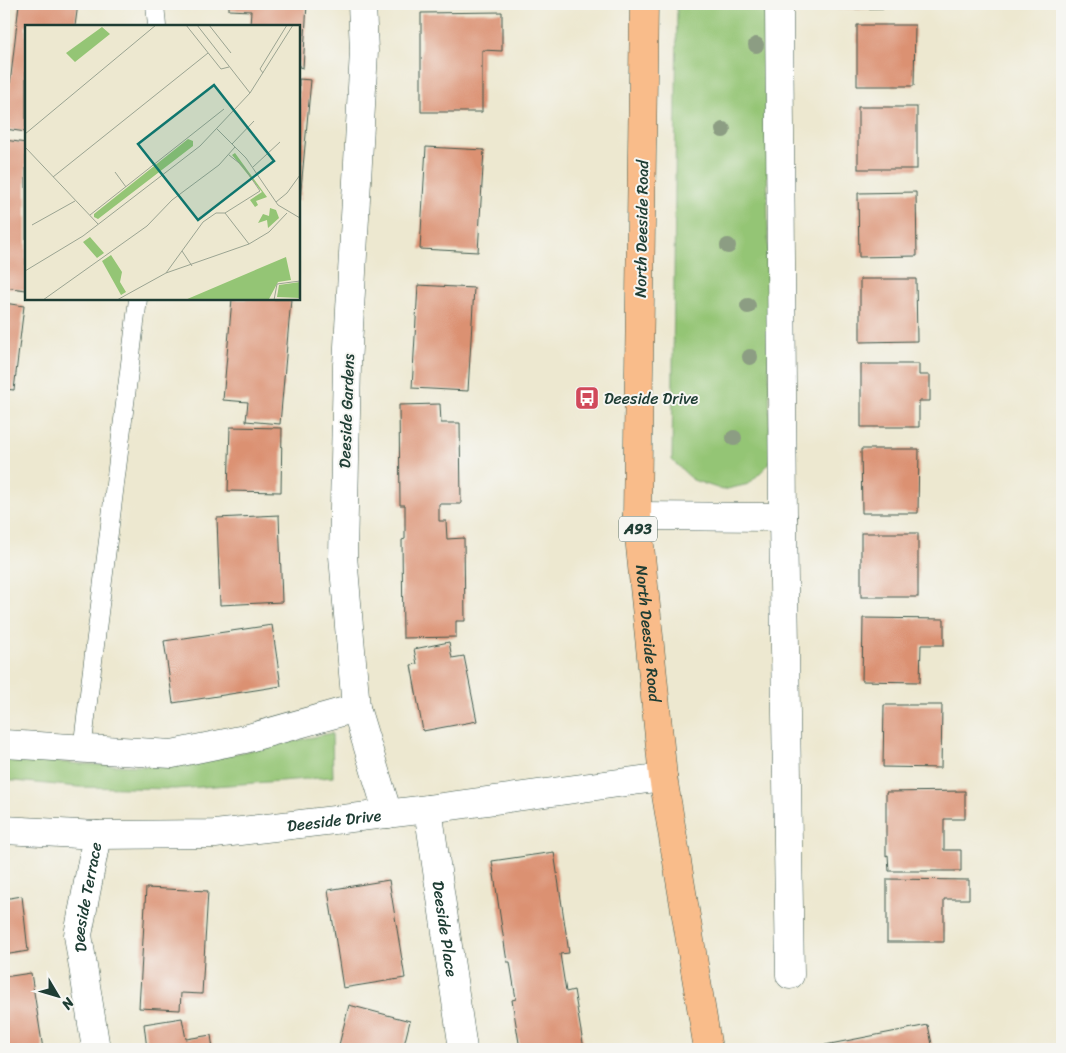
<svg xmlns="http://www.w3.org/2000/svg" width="1066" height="1053" font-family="Sriracha,sans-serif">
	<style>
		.green { fill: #94c575; stroke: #5a8154 }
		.building { fill: #db9172 }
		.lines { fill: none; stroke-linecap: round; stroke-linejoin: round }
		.service-casing { stroke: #3e574b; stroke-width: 19 }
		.minor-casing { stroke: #3e574b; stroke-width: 29 }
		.primary-casing { stroke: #3e574b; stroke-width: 29 }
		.service { stroke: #fff; stroke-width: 18 }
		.minor { stroke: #fff; stroke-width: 28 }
		.primary { stroke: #f9bc8a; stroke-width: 28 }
		.tree { fill: #8c9d83 }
		.labels { text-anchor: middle; stroke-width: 4; stroke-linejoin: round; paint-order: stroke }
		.shield { fill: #f6f6f2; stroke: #60746d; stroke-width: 1 }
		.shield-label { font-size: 15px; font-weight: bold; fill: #1f3d34 }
		.street-label { font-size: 16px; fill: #1f3d34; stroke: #f6f6f2 }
		.poi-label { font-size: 16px; fill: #1f3d34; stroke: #f6f6f2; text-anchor: start }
		.inset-road { fill: none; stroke: #9ba492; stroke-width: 1 }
		.view { fill: #0f766e; fill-opacity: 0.15; stroke: #0f766e; stroke-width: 2.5 }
		.inset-edge { fill: none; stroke: #1f3d34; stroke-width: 2.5 }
	</style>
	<rect width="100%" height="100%" fill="#f6f6f2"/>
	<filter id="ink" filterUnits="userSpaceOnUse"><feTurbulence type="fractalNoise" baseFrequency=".02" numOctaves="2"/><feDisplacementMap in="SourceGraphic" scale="10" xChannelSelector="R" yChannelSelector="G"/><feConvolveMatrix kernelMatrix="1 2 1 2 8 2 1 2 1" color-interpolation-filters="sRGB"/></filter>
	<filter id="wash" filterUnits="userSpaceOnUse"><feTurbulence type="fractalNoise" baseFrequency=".0096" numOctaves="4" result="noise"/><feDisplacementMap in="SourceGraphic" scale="20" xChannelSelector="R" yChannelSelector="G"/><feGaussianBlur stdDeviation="1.12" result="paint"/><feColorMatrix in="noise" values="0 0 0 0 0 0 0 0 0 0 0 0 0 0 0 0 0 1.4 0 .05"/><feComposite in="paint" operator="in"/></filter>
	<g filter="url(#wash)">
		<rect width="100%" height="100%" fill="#ede8d0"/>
		<g class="green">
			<path d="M 677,4 L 766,4 L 770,463 L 749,484 L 723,490 L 693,480 L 672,460 Z"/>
			<path d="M 332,733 L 333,777 L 175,789 L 79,787 L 4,780 L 4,757 L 82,764 L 171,767 Z"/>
		</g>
		<g id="blocks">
			<g class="building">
				<path d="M 19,4 L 78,4 L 75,26 L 26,26 L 26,132 L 5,129 Z"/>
				<path d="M 229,4 L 307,4 L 303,68 L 299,67 L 299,26 L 250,26 L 251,11 L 229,10 Z"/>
				<path d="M 834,4 L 907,4 L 907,8 L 834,9 Z"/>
				<path d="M 502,12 L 502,51 L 482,50 L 482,112 L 421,112 L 421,13 Z"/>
				<path d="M 857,25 L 915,25 L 914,86 L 857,86 Z"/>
				<path d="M 299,79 L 311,80 L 300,200 L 299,200 Z"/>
				<rect x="858" y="107" width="59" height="62"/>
				<path d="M 5,140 L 26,143 L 26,290 L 4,287 L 4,157 Z"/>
				<path d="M 426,147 L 484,150 L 478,252 L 420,249 Z"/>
				<path d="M 916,192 L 917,256 L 859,257 L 858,193 Z"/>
				<path d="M 860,279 L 916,279 L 917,341 L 860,342 Z"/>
				<path d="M 418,285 L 474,288 L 468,391 L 412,388 Z"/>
				<path d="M 232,299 L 291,299 L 280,424 L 246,421 L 248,402 L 223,400 Z"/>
				<path d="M 4,303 L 24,306 L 14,390 L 4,389 Z"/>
				<path d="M 861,364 L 919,364 L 919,375 L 930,375 L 930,401 L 919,401 L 919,427 L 861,427 Z"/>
				<path d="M 440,404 L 441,423 L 460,423 L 461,504 L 439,504 L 439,521 L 446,521 L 447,539 L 464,538 L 465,621 L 456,621 L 456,637 L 403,638 L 402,540 L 405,539 L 405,505 L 400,505 L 399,405 Z"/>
				<path d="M 230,427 L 282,428 L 281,492 L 228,491 Z"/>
				<path d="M 861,449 L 919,449 L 918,513 L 862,513 Z"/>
				<path d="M 279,515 L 282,602 L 220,605 L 217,518 Z"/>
				<rect x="861" y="533" width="57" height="64"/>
				<path d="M 863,618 L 944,619 L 944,645 L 921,645 L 920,682 L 862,681 Z"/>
				<path d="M 272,625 L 281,686 L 173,703 L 164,641 Z"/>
				<path d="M 449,642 L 452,658 L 464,656 L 477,721 L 423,731 L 411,665 L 417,664 L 414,649 Z"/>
				<path d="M 884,705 L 942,705 L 941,768 L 883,767 Z"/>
				<path d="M 965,791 L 965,819 L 944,819 L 944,850 L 961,850 L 961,871 L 889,871 L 888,855 L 886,856 L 886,792 Z"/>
				<path d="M 554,852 L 569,953 L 560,954 L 566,992 L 574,990 L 584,1049 L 520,1049 L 512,1000 L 516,999 L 510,962 L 507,962 L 492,861 Z"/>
				<path d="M 887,879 L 969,880 L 969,899 L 944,899 L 944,942 L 887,942 Z"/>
				<path d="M 389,880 L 405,978 L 343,988 L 328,890 Z"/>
				<path d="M 146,888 L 208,891 L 202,994 L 181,993 L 180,1010 L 139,1008 Z"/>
				<path d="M 22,896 L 28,951 L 4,955 L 4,899 Z"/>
				<path d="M 31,973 L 43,1049 L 4,1049 L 4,977 Z"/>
				<path d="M 349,1005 L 410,1021 L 403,1049 L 338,1049 Z"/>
				<path d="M 182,1018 L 186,1039 L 211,1035 L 213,1049 L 147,1049 L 144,1024 Z"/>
				<path d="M 928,1025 L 933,1049 L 825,1049 L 825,1045 Z"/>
			</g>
		</g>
	</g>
	<g filter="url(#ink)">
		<use href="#blocks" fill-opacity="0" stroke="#3e574b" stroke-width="1"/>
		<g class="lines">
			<defs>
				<g id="service">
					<path d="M 155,4 L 157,26"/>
					<path d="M 82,750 L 138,299"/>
				</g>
				<g id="minor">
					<path d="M 362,4 L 364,51 L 347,365 L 343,556 L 356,708 L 388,814"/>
					<path d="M 779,4 L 783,517 L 790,975"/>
					<path d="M 637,516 L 783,517"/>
					<path d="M 4,744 L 172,754 L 245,739 L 356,708"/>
					<path id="s1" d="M 428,809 L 463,1049"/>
					<path id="s2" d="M 4,830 L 97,835 L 215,834 L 428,809 L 663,777"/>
					<path id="s3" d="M 96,1049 L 78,935 L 97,835"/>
				</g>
				<g id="primary">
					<path id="s4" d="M 644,4 L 637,516 L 663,777 L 708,1049"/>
				</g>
			</defs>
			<use href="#service" class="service-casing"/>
			<use href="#minor" class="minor-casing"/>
			<use href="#primary" class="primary-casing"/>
			<use href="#service" class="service"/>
			<use href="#minor" class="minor"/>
			<use href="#primary" class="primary"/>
		</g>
		<g class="tree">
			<circle cx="756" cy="45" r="8"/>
			<circle cx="723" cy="130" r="8"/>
			<circle cx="728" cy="246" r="8"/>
			<circle cx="748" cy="306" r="8"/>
			<circle cx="750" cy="357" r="8"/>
			<circle cx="734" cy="438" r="8"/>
		</g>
	</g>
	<defs>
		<symbol id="bus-square" viewBox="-11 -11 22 22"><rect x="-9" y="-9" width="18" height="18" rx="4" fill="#d1495b" stroke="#f6f6f2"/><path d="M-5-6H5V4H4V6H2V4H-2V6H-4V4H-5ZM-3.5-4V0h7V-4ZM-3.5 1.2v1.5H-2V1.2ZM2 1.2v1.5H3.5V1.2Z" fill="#fff"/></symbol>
	</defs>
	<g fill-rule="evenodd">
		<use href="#bus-square" x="573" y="384" width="28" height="28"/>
	</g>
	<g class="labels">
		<rect class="shield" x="619" y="516.5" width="38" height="25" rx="4"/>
		<g class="shield-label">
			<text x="638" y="534">A93</text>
		</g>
		<g class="street-label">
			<text transform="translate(641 229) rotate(-89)" y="6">North Deeside Road</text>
			<text transform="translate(346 411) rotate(-88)" y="6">Deeside Gardens</text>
			<text dy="6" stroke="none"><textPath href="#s4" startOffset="630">North Deeside Road</textPath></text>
			<text dy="6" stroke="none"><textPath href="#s2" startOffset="331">Deeside Drive</textPath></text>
			<text dy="6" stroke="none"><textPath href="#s3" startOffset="154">Deeside Terrace</textPath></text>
			<text dy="6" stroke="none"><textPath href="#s1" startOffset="121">Deeside Place</textPath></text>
		</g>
		<g class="poi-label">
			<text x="604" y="404">Deeside Drive</text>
		</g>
	</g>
	<g transform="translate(25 25)">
		<rect width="275" height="275" fill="#ede8d0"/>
		<path d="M 77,2 L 85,9 L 50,37 L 41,28 ZM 163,114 L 168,116 L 168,121 L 73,194 L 69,192 L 69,189 ZM 210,128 L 242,172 L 231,176 L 233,180 L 230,182 L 225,175 L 237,167 L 207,130 ZM 245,183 L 251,185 L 254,193 L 243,203 L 242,195 L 233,198 L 238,189 L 244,191 ZM 65,212 L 79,228 L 72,233 L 58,217 ZM 86,230 L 97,247 L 95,257 L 101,267 L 96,270 L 77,236 ZM 261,232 L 266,255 L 253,257 L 244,274 L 160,275 ZM 275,257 L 275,273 L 252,272 L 254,260 Z" fill="#94c575"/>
		<path class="inset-road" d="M 161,0 L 196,44 L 204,42M 172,0 L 225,68M 184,0 L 206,28M 238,48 L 235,44 L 262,0M 192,104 L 221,133 L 253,180 L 275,193M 0,109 L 131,0M 207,119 L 229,96M 0,122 L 73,199M 228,142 L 255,117M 90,147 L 101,162M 28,152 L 183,28M 251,177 L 262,168 L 275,150M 200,188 L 235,166 L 218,141 L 204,130M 65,190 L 199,84M 7,200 L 50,176M 157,226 L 167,241M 0,246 L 58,211 L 175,121 L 225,68 L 268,0M 141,248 L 178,197 L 191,188 L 200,188 L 224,219M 18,275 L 122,201 L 147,175 L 194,140 L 210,122M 92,275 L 141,248 L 224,219 L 244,207 L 262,188M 249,275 L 252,259 L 275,256"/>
		<path class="view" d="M 189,60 L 249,136 L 173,195 L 113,119 Z"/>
		<rect width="275" height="275" class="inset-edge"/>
	</g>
	<rect width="1066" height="1053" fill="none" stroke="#f6f6f2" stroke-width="20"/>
	<g transform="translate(58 996) rotate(128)" stroke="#f6f6f2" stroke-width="4" paint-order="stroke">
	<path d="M0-4L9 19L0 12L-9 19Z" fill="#1f3d34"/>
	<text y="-8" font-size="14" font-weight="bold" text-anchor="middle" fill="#1f3d34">N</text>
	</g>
</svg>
